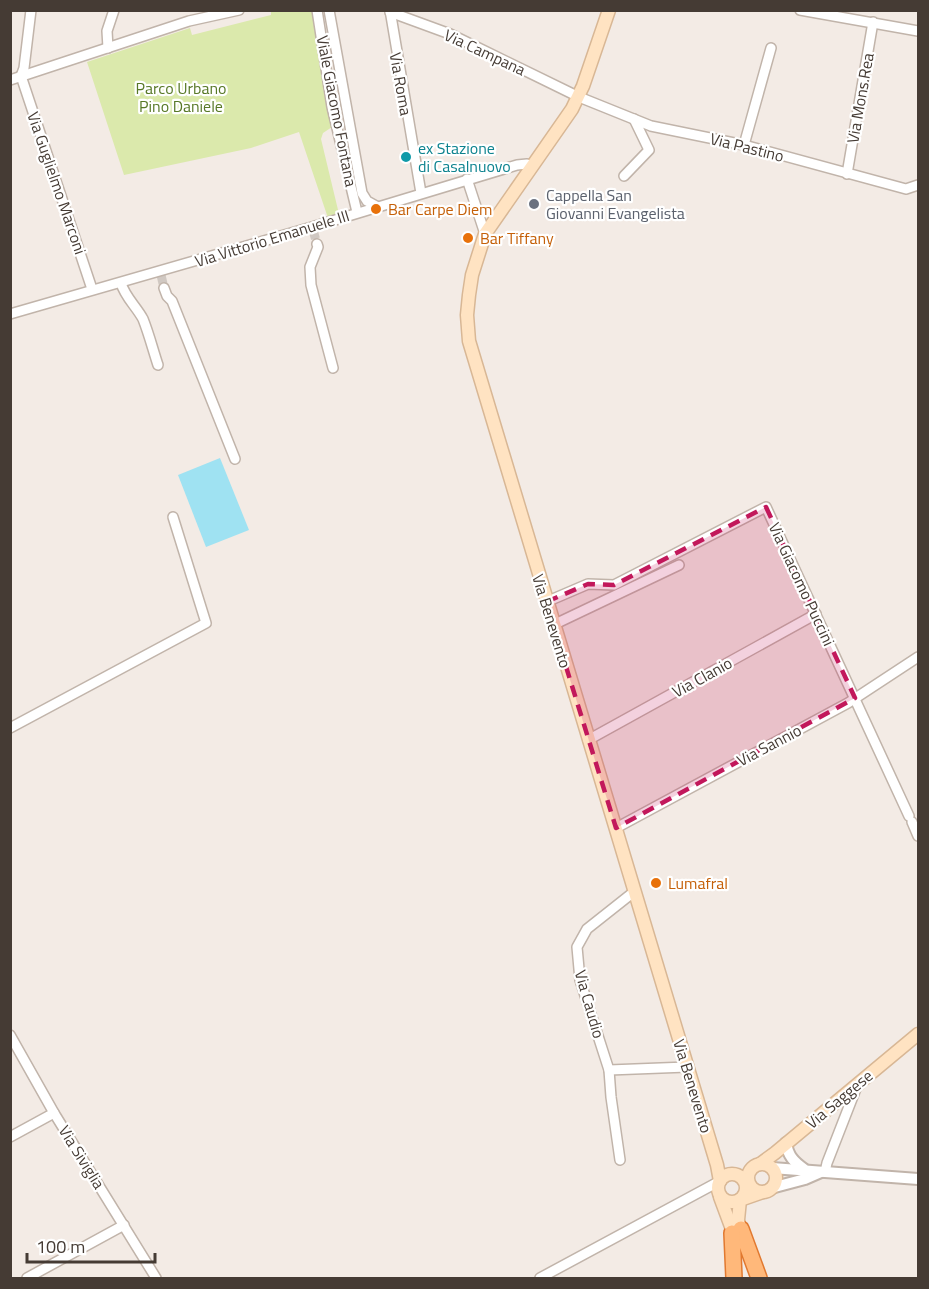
<svg xmlns="http://www.w3.org/2000/svg" width="929" height="1289" font-family="'Titillium Web',sans-serif">
	<style>
		.green { fill: #dbe9ac }
		.water { fill: #9fe2f2 }
		.lines { fill: none; stroke-linecap: round; stroke-linejoin: round }
		.minor-tunnel { stroke: #d0c8c2; stroke-width: 9; stroke-dasharray: 9 4.5; stroke-linecap: butt }
		.minor-casing { stroke: #c1b4aa; stroke-width: 12 }
		.tertiary-casing { stroke: #c1b4aa; stroke-width: 14 }
		.secondary-casing { stroke: #d8b795; stroke-width: 15 }
		.trunk-casing { stroke: #e17930; stroke-width: 18 }
		.minor { stroke: #fff; stroke-width: 9 }
		.tertiary { stroke: #fff; stroke-width: 10 }
		.secondary { stroke: #ffe3c2; stroke-width: 12 }
		.trunk { stroke: #ffb87a; stroke-width: 15 }
		.marked { fill: #c2185b; fill-opacity: 0.2; stroke: #c2185b; stroke-width: 4.5; stroke-dasharray: 12 8; stroke-linejoin: round }
		.culture-dot { fill: #0f9aa8; stroke: #fff; stroke-width: 2 }
		.worship-dot { fill: #6b7280; stroke: #fff; stroke-width: 2 }
		.food-dot { fill: #e8710a; stroke: #fff; stroke-width: 2 }
		.labels { text-anchor: middle; stroke-width: 4.5; stroke-linejoin: round; paint-order: stroke }
		.street-label { font-size: 16px; fill: #453b34; stroke: #fff }
		.park-label { font-size: 16px; fill: #577826; stroke: #fff }
		.culture-label { font-size: 16px; fill: #0d838f; stroke: #fff; text-anchor: start }
		.worship-label { font-size: 16px; fill: #5b616d; stroke: #fff; text-anchor: start }
		.food-label { font-size: 16px; fill: #c56008; stroke: #fff; text-anchor: start }
	</style>
	<rect width="100%" height="100%" fill="#f3ebe5"/>
	<path class="green" d="M 271,11 L 311,11 L 314,18 L 324,92 L 332,127 L 323,133 L 321,139 L 339,214 L 328,218 L 299,132 L 251,148 L 124,175 L 87,62 L 190,28 L 192,35 L 271,15 Z"/>
	<path class="water" d="M 220,458 L 249,530 L 206,547 L 178,475 Z"/>
	<g class="lines">
		<g class="minor-tunnel">
			<path d="M 313,230 L 317,244"/>
			<path d="M 161,275 L 164,288"/>
		</g>
		<defs>
			<g id="minor">
				<path d="M 317,10 L 332,107 L 357,212"/>
				<path d="M 329,10 L 362,193 L 367,201 L 376,206"/>
				<path d="M 390,10 L 421,193"/>
				<path d="M 800,10 L 918,31"/>
				<path d="M 390,12 L 450,34 L 579,97 L 651,126 L 744,145 L 906,189 L 918,185"/>
				<path d="M 108,48 L 107,31 L 114,10"/>
				<path d="M 21,76 L 92,289"/>
				<path d="M 21,76 L 24,68 L 31,10"/>
				<path d="M 10,80 L 189,21 L 239,10"/>
				<path d="M 744,145 L 771,48"/>
				<path d="M 847,174 L 873,22"/>
				<path d="M 624,176 L 649,150 L 634,119"/>
				<path d="M 467,179 L 485,234"/>
				<path d="M 317,244 L 318,247 L 310,267 L 311,285 L 333,368"/>
				<path d="M 121,283 C 125,297 136,306 143,319 C 149,334 153,350 158,365"/>
				<path d="M 164,288 L 167,296 L 172,301 L 235,459"/>
				<path d="M 10,314 L 312,227 L 517,165 L 527,164 L 532,168"/>
				<path d="M 546,602 L 588,584 L 614,585 L 766,507 L 909,816"/>
				<path d="M 553,625 L 679,565"/>
				<path d="M 10,728 L 206,623 L 173,517"/>
				<path d="M 588,740 L 816,614"/>
				<path d="M 912,822 L 918,836"/>
				<path d="M 616,828 L 848,703 L 918,657"/>
				<path d="M 10,1035 L 54,1113 L 156,1278"/>
				<path d="M 609,1070 L 687,1067"/>
				<path d="M 10,1137 L 54,1113"/>
				<path d="M 620,1160 L 611,1097 L 609,1070 L 580,980 L 577,947 L 587,929 L 635,891"/>
				<path d="M 825,1172 L 827,1163 L 857,1086"/>
				<path d="M 27,1278 L 124,1225"/>
				<path d="M 540,1278 L 720,1181"/>
			</g>
			<g id="tertiary">
				<path d="M 786,1143 C 788,1156 794,1162 804,1169"/>
				<path d="M 772,1168 L 918,1179"/>
				<path d="M 771,1188 L 805,1179 L 821,1172"/>
			</g>
			<g id="secondary">
				<path d="M 609,10 L 583,86 L 572,109 L 485,234 L 472,275 L 469,295 L 467,315 L 469,341 L 717,1165 L 720,1181"/>
				<path d="M 760,1164 L 775,1153 L 918,1034"/>
				<circle cx="762" cy="1178" r="14"/>
				<circle cx="732" cy="1188" r="14"/>
				<path d="M 720,1197 L 736,1240"/>
				<path d="M 742,1237 L 738,1220 L 740,1200 L 763,1192"/>
			</g>
			<g id="trunk">
				<path d="M 741,1229 L 759,1278"/>
				<path d="M 732,1233 L 734,1278"/>
			</g>
		</defs>
		<use href="#minor" class="minor-casing"/>
		<use href="#tertiary" class="tertiary-casing"/>
		<use href="#secondary" class="secondary-casing"/>
		<use href="#trunk" class="trunk-casing"/>
		<use href="#minor" class="minor"/>
		<use href="#tertiary" class="tertiary"/>
		<use href="#secondary" class="secondary"/>
		<use href="#trunk" class="trunk"/>
	</g>
	<path class="marked" d="M 766,507 L 855,698 L 616,828 L 546,602 L 588,584 L 614,585 Z"/>
	<circle class="culture-dot" cx="406" cy="157" r="6"/>
	<circle class="worship-dot" cx="534" cy="204" r="6"/>
	<g class="food-dot">
		<circle cx="376" cy="209" r="6"/>
		<circle cx="468" cy="238" r="6"/>
		<circle cx="656" cy="883" r="6"/>
	</g>
	<g class="labels">
		<g class="street-label">
			<text transform="translate(485 52) rotate(25)" y="6">Via Campana</text>
			<text transform="translate(401 84) rotate(80)" y="6">Via Roma</text>
			<text transform="translate(860 98) rotate(-80)" y="6">Via Mons.Rea</text>
			<text transform="translate(337 111) rotate(79)" y="6">Viale Giacomo Fontana</text>
			<text transform="translate(747 147) rotate(14)" y="6">Via Pastino</text>
			<text transform="translate(57 183) rotate(71)" y="6">Via Guglielmo Marconi</text>
			<text transform="translate(272 238) rotate(-17)" y="6">Via Vittorio Emanuele III</text>
			<text transform="translate(802 584) rotate(65)" y="6">Via Giacomo Puccini</text>
			<text transform="translate(552 621) rotate(73)" y="6">Via Benevento</text>
			<text transform="translate(702 677) rotate(-29)" y="6">Via Clanio</text>
			<text transform="translate(769 745) rotate(-28)" y="6">Via Sannio</text>
			<text transform="translate(590 1004) rotate(74)" y="6">Via Caudio</text>
			<text transform="translate(693 1086) rotate(73)" y="6">Via Benevento</text>
			<text transform="translate(839 1099) rotate(-40)" y="6">Via Saggese</text>
			<text transform="translate(82 1157) rotate(58)" y="6">Via Siviglia</text>
		</g>
		<g class="park-label">
			<text x="181" y="94">Parco Urbano<tspan x="181" dy="18">Pino Daniele</tspan></text>
		</g>
		<g class="culture-label">
			<text x="418" y="154">ex Stazione<tspan x="418" dy="18">di Casalnuovo</tspan></text>
		</g>
		<g class="worship-label">
			<text x="546" y="201">Cappella San<tspan x="546" dy="18">Giovanni Evangelista</tspan></text>
		</g>
		<g class="food-label">
			<text x="388" y="215">Bar Carpe Diem</text>
			<text x="480" y="244">Bar Tiffany</text>
			<text x="668" y="889">Lumafral</text>
		</g>
	</g>
	<rect width="929" height="1289" fill="none" stroke="#453b34" stroke-width="24"/>
	<path d="M27 1253v9h128v-9" fill="none" stroke="#453b34" stroke-width="3"/>
	<text x="36" y="1253" font-size="18" fill="#453b34" stroke="#ffffff" stroke-width="4.5" paint-order="stroke">100 m</text>
</svg>
